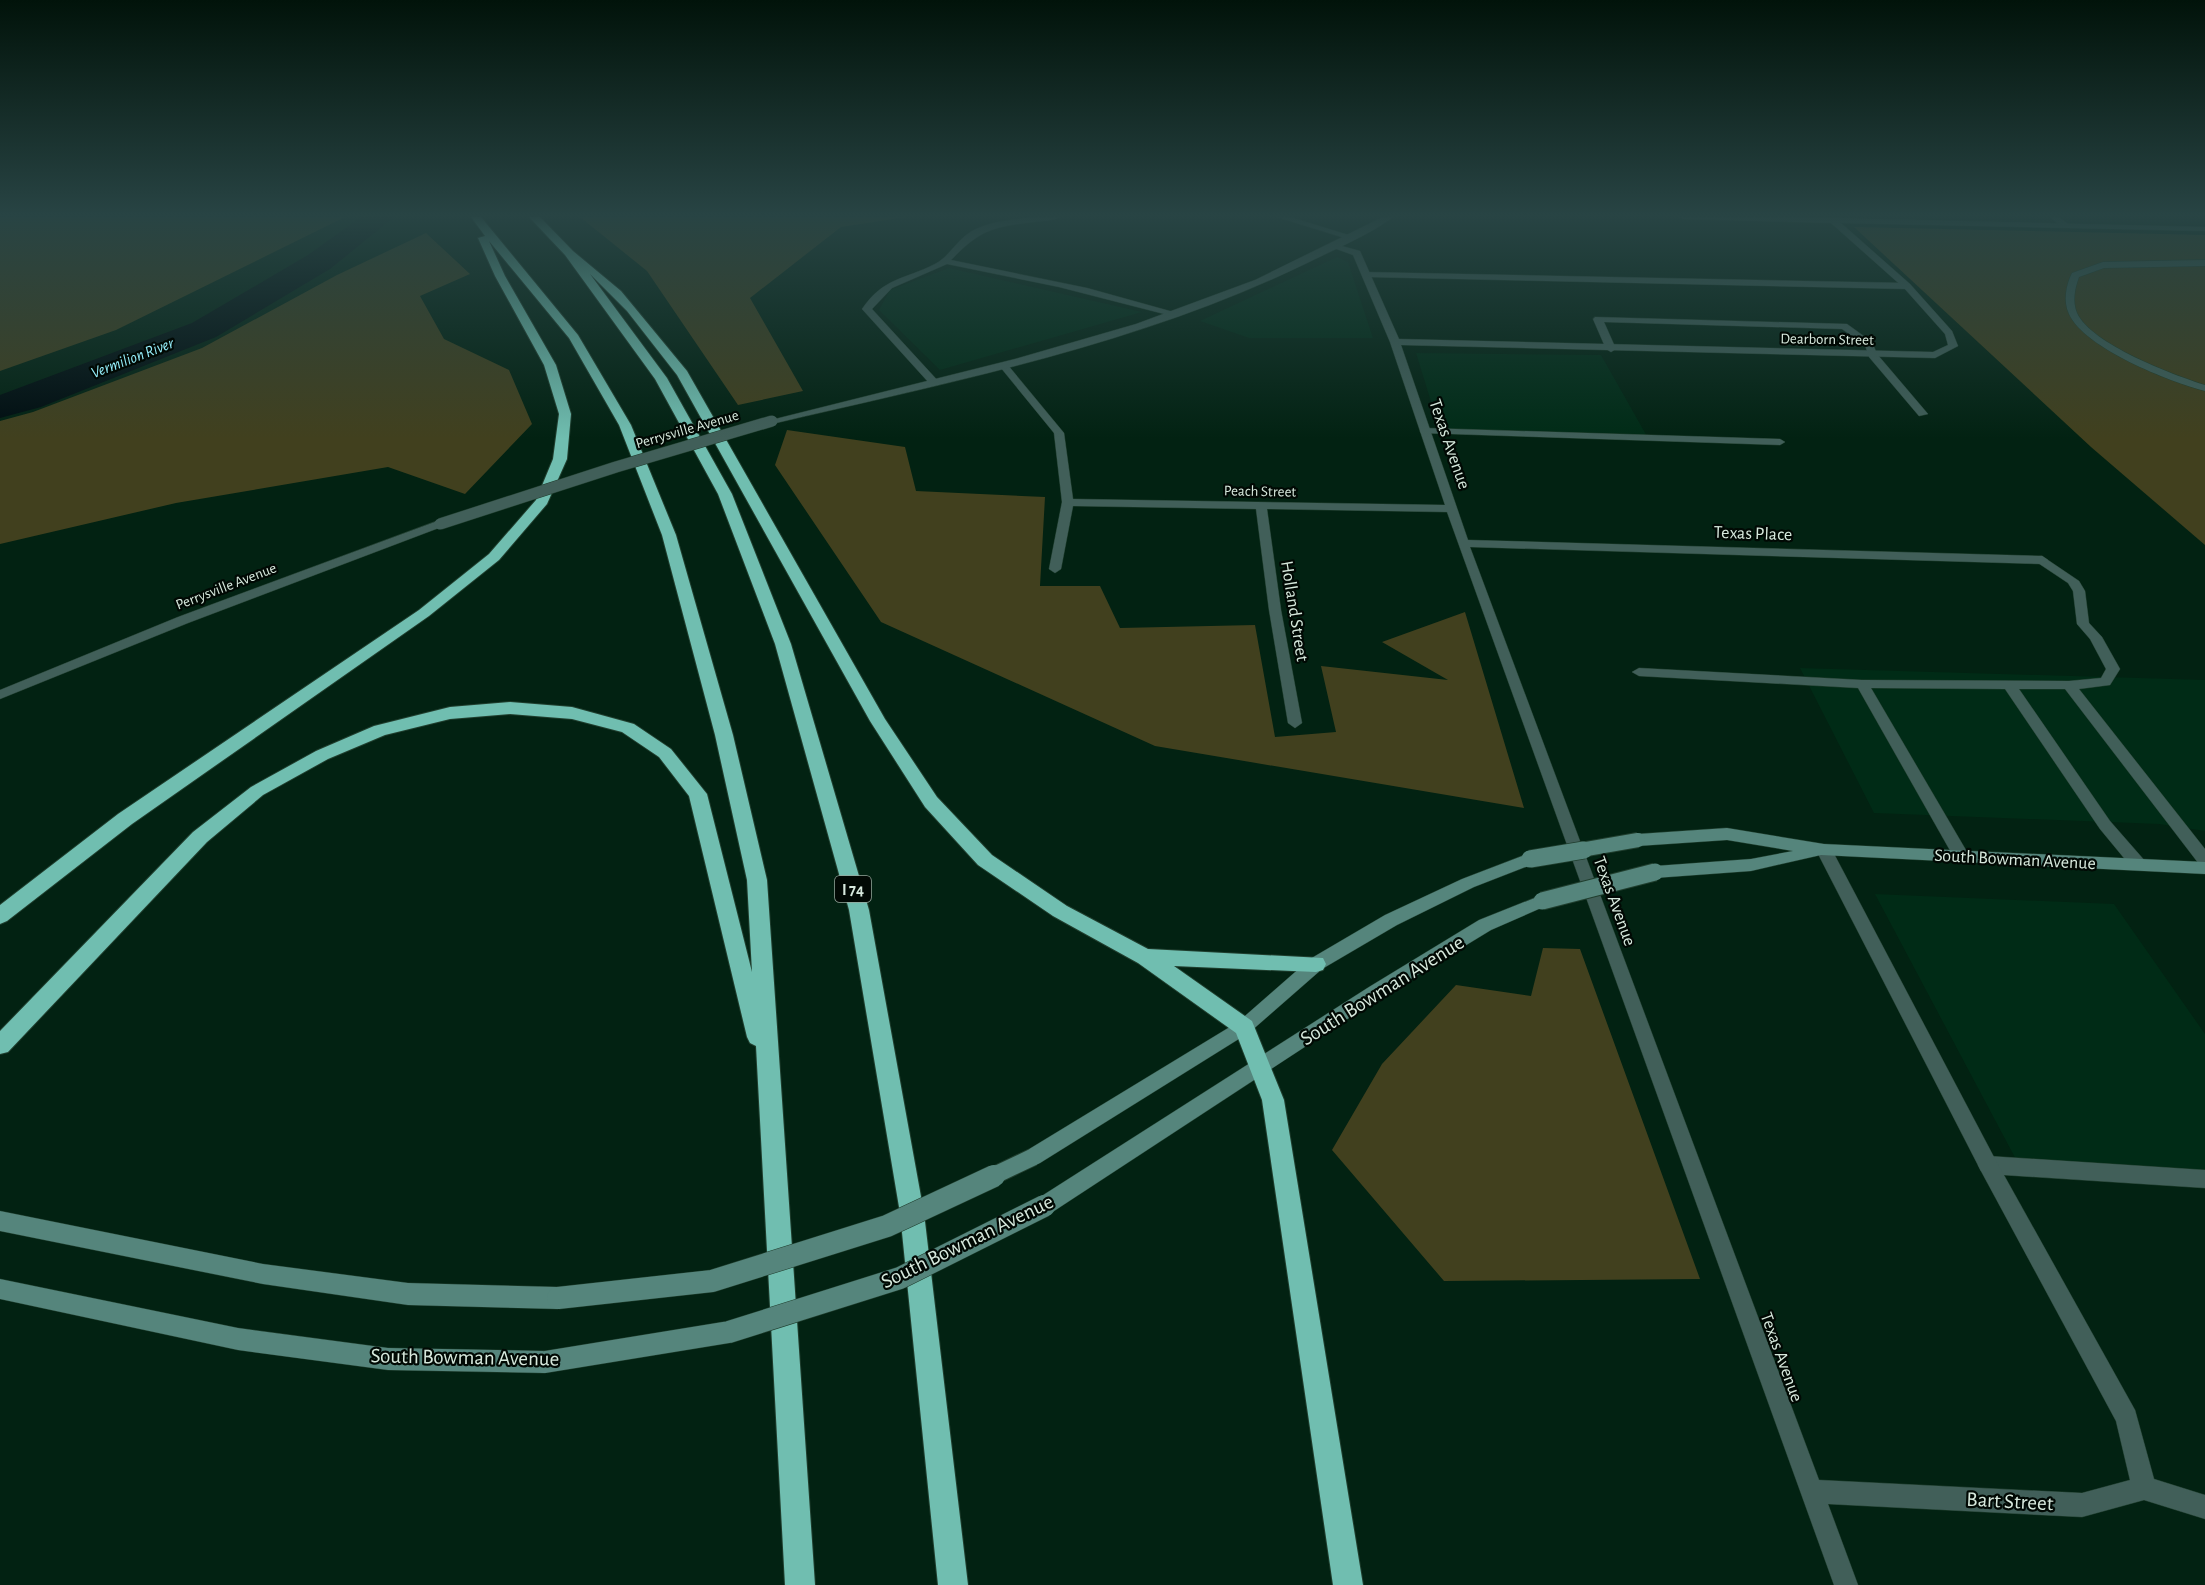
<svg xmlns="http://www.w3.org/2000/svg" width="2205" height="1585" font-family="'Alegreya Sans',sans-serif">
	<style>
		.built { fill: #002b16 }
		.green { fill: #41401e }
		.lines { fill: none; stroke-linecap: round; stroke-linejoin: round }
		.river { fill: #000d10; fill-rule: evenodd }
		.service-casing { stroke: #203e2e; stroke-width: 1 }
		.minor-casing { stroke: #203e2e; stroke-width: 1 }
		.tertiary-casing { stroke: #203e2e; stroke-width: 1 }
		.secondary-casing { stroke: #203e2e; stroke-width: 1 }
		.motorway-casing { stroke: #203e2e; stroke-width: 2 }
		.service { fill: #415f59; fill-rule: evenodd }
		.minor { fill: #415f59; fill-rule: evenodd }
		.tertiary { fill: #415f59; fill-rule: evenodd }
		.secondary { fill: #55857c; fill-rule: evenodd }
		.motorway { fill: #70beb0; fill-rule: evenodd }
		.tertiary-bridge-casing { stroke: #203e2e; stroke-width: 12; stroke-linecap: butt }
		.secondary-bridge-far2-casing { stroke: #203e2e; stroke-width: 16; stroke-linecap: butt }
		.secondary-bridge-far1-casing { stroke: #203e2e; stroke-width: 19; stroke-linecap: butt }
		.secondary-bridge-casing { stroke: #203e2e; stroke-width: 23; stroke-linecap: butt }
		.tertiary-bridge { stroke: #415f59; stroke-width: 11 }
		.secondary-bridge-far2 { stroke: #55857c; stroke-width: 14 }
		.secondary-bridge-far1 { stroke: #55857c; stroke-width: 17 }
		.secondary-bridge { stroke: #55857c; stroke-width: 22 }
		.labels { text-anchor: middle; stroke-width: 4.5; stroke-linejoin: round; paint-order: stroke }
		.far-street-label { font-size: 15px; fill: #d7e9dd; stroke: #010904 }
		.far-water-label { font-size: 16px; font-style: italic; fill: #95effb; stroke: #010904 }
		.shield { fill: #010904; stroke: #97a69c; stroke-width: 1.5 }
		.shield-label { font-size: 16px; font-weight: bold; fill: #d7e9dd }
		.street-label { font-size: 18px; fill: #d7e9dd; stroke: #010904 }
		.near-street-label { font-size: 21px; fill: #d7e9dd; stroke: #010904 }
	</style>
	<rect width="100%" height="100%" fill="#022212"/>
	<g class="built">
		<path d="M 1337,257 L 1348,262 L 1373,338 L 1249,338 L 1200,321 Z"/>
		<path d="M 949,268 L 1142,312 L 940,370 L 879,310 L 890,290 Z"/>
		<path d="M 1416,353 L 1601,355 L 1648,438 L 1440,431 Z"/>
		<path d="M 1800,668 L 2205,680 L 2205,831 L 2159,824 L 1874,813 Z"/>
		<path d="M 1875,894 L 2114,904 L 2205,1034 L 2205,1179 L 2020,1167 Z"/>
	</g>
	<g class="green">
		<path d="M 0,217 L 345,217 L 116,330 L 0,371 Z"/>
		<path d="M 580,217 L 906,217 L 841,227 L 750,298 L 803,391 L 738,405 L 647,271 Z"/>
		<path d="M 1854,227 L 2205,235 L 2205,545 L 2091,447 Z"/>
		<path d="M 426,233 L 470,274 L 420,296 L 444,339 L 509,370 L 532,424 L 465,494 L 388,467 L 176,503 L 0,544 L 0,421 L 33,412 L 202,348 L 337,275 Z"/>
		<path d="M 787,430 L 905,447 L 916,491 L 1045,497 L 1040,586 L 1100,586 L 1120,628 L 1255,625 L 1275,737 L 1336,732 L 1321,666 L 1448,680 L 1382,642 L 1465,612 L 1524,808 L 1155,746 L 881,622 L 775,465 Z"/>
		<path d="M 1543,948 L 1580,949 L 1700,1279 L 1444,1281 L 1332,1150 L 1382,1064 L 1456,985 L 1531,996 Z"/>
	</g>
	<g class="lines">
		<path class="river" d="M 361,217 L 394,217 L 330,269 L 216,337 L 41,407 L 0,418 L 0,395 L 192,323 L 308,255 Z"/>
		<defs>
			<g id="service">
				<path d="M 2050,217 L 2059,217 L 2069,225 L 2062,227 Z"/>
				<path d="M 2205,260 L 2205,266 L 2104,268 L 2079,277 C 2075,288 2072,301 2077,313 C 2091,344 2173,375 2205,385 L 2205,391 C 2170,382 2084,348 2069,314 C 2063,301 2066,285 2072,273 L 2103,262 Z"/>
				<path d="M 1364,272 L 1907,283 L 1911,286 L 1907,289 L 1367,277 L 1364,276 Z"/>
				<path d="M 1595,317 L 1847,324 L 1872,342 L 1877,354 L 1928,414 L 1919,416 L 1869,357 L 1865,345 L 1842,329 L 1604,322 L 1616,349 L 1611,352 L 1606,349 L 1593,319 Z"/>
				<path d="M 1425,428 L 1780,439 L 1785,442 L 1780,445 L 1421,433 L 1420,431 Z"/>
				<path d="M 2042,556 L 2079,581 L 2085,591 L 2089,623 L 2102,637 L 2120,669 L 2110,685 L 2079,689 L 2205,849 L 2205,866 L 2199,864 L 2065,689 L 2019,689 L 2110,821 L 2145,861 L 2147,865 L 2145,869 L 2133,869 L 2100,829 L 2005,689 L 1871,688 L 1970,857 L 1968,861 L 1956,861 L 1858,688 L 1639,676 L 1632,672 L 1639,668 L 1862,680 L 2069,681 L 2101,678 L 2106,669 L 2090,639 L 2077,624 L 2073,591 L 2068,583 L 2038,563 L 2038,557 Z"/>
				<path d="M 1988,1156 L 2205,1170 L 2205,1188 L 1988,1174 L 1981,1171 L 1978,1165 L 1981,1159 Z"/>
			</g>
			<g id="minor">
				<path d="M 1035,217 L 1060,217 C 1053,221 1042,221 1033,222 C 992,227 980,230 951,260 L 1087,288 L 1177,313 L 1172,316 L 1059,287 L 947,264 L 892,288 L 872,309 L 939,382 L 930,384 L 862,309 C 884,277 904,280 935,264 C 947,258 954,245 965,236 C 983,221 1012,220 1035,217 Z"/>
				<path d="M 1277,217 L 1290,217 L 1355,237 L 1348,239 Z"/>
				<path d="M 1679,217 L 1794,217 L 2205,227 L 2205,231 L 1841,223 L 1910,284 L 1952,331 L 1958,346 L 1935,358 L 1401,345 L 1468,540 L 2042,556 L 2048,560 L 2042,564 L 1470,547 L 1819,1480 L 2082,1493 L 2130,1480 L 2116,1421 L 1981,1171 L 1816,850 L 1818,846 L 1830,846 L 1832,850 L 1995,1159 L 2135,1410 L 2154,1479 L 2205,1495 L 2205,1519 L 2144,1500 L 2082,1517 L 1828,1504 L 1858,1585 L 1834,1585 L 1447,512 L 1267,509 L 1281,610 L 1302,723 L 1295,728 L 1288,723 L 1269,610 L 1256,509 L 1073,506 L 1061,569 L 1055,573 L 1049,569 L 1062,502 L 1054,433 L 1001,368 L 1001,364 L 1007,364 L 1064,433 L 1073,499 L 1445,505 L 1390,342 L 1353,255 L 1331,247 L 1331,243 L 1360,251 L 1399,339 L 1933,352 L 1948,345 L 1945,334 L 1904,288 L 1831,223 L 1683,219 Z"/>
			</g>
			<g id="tertiary">
				<path d="M 1383,217 L 1393,217 C 1373,233 1329,252 1305,264 C 1138,345 951,382 772,424 L 767,421 L 1015,359 L 1136,324 L 1255,280 Z"/>
				<path d="M 440,520 L 446,524 L 444,526 L 188,623 L 0,699 L 0,690 L 178,617 Z"/>
			</g>
			<g id="secondary">
				<path d="M 1727,828 L 1824,844 L 2205,862 L 2205,874 L 1821,855 L 1751,871 L 1655,878 L 1649,876 L 1647,872 L 1649,868 L 1655,866 L 1751,859 L 1793,851 L 1727,840 L 1638,846 L 1632,844 L 1630,840 L 1632,836 L 1638,834 Z"/>
				<path d="M 1530,853 L 1536,855 L 1538,859 L 1536,863 L 1474,887 L 1397,925 L 1322,969 L 1250,1032 L 1040,1163 L 1033,1166 L 1026,1163 L 1023,1157 L 1026,1151 L 1238,1022 L 1310,959 L 1385,915 L 1462,879 Z"/>
				<path d="M 1542,895 L 1548,897 L 1550,901 L 1548,905 L 1491,930 L 1381,997 L 1051,1213 L 1044,1215 L 1037,1213 L 1034,1206 L 1037,1199 L 1369,987 L 1479,920 Z"/>
				<path d="M 0,1211 L 263,1264 L 408,1283 L 558,1287 L 565,1291 L 569,1298 L 565,1305 L 558,1309 L 408,1305 L 263,1284 L 0,1231 Z"/>
				<path d="M 0,1279 L 238,1328 L 388,1348 L 545,1351 L 553,1354 L 556,1362 L 553,1370 L 545,1373 L 388,1370 L 238,1350 L 0,1299 Z"/>
			</g>
			<g id="motorway">
				<path d="M 471,217 L 481,217 L 578,335 L 631,425 L 676,535 L 733,735 L 767,880 L 815,1585 L 785,1585 L 756,1046 L 750,1043 L 747,1037 L 689,796 L 659,757 L 622,732 L 572,719 L 510,714 L 450,719 L 385,735 L 328,759 L 263,795 L 207,842 L 8,1052 L 0,1054 L 0,1031 L 193,832 L 251,787 L 316,751 L 374,726 L 450,707 L 510,702 L 572,707 L 634,724 L 671,749 L 707,794 L 752,972 L 747,880 L 715,735 L 662,535 L 619,425 L 569,338 L 489,241 L 505,276 L 556,365 L 571,414 L 567,459 L 547,504 L 499,560 L 429,616 L 132,824 L 7,921 L 0,924 L 0,905 L 118,814 L 419,610 L 489,554 L 536,500 L 553,459 L 559,414 L 544,365 L 495,276 L 478,238 L 485,236 Z"/>
				<path d="M 529,217 L 540,217 L 573,251 L 621,291 L 687,371 L 885,719 L 937,797 L 992,855 L 1067,906 L 1148,949 L 1323,958 L 1326,964 L 1323,970 L 1316,972 L 1174,966 L 1252,1021 L 1284,1100 L 1363,1585 L 1333,1585 L 1262,1100 L 1236,1033 L 1138,963 L 1053,916 L 978,865 L 925,807 L 870,721 L 677,375 L 627,311 L 590,274 L 667,378 L 732,494 L 791,644 L 869,910 L 924,1213 L 968,1585 L 938,1585 L 900,1213 L 849,910 L 775,644 L 718,494 L 655,379 L 565,255 Z"/>
			</g>
		</defs>
		<use href="#service" class="service-casing"/>
		<use href="#minor" class="minor-casing"/>
		<use href="#tertiary" class="tertiary-casing"/>
		<use href="#secondary" class="secondary-casing"/>
		<use href="#motorway" class="motorway-casing"/>
		<use href="#service" class="service"/>
		<use href="#minor" class="minor"/>
		<use href="#tertiary" class="tertiary"/>
		<use href="#secondary" class="secondary"/>
		<use href="#motorway" class="motorway"/>
		<defs>
			<path id="tertiary-bridge" d="M 440,524 L 616,467 L 772,421"/>
			<path id="secondary-bridge-far2" d="M 1575,851 L 1638,840"/>
			<g id="secondary-bridge-far1">
				<path d="M 1530,859 L 1584,850"/>
				<path d="M 1542,901 L 1655,872"/>
				<path d="M 991,1177 L 1033,1157"/>
			</g>
			<g id="secondary-bridge">
				<path d="M 558,1298 L 712,1281 L 887,1226 L 994,1176"/>
				<path d="M 545,1362 L 729,1332 L 900,1278 L 1044,1206"/>
			</g>
		</defs>
		<use href="#tertiary-bridge" class="tertiary-bridge-casing"/>
		<use href="#secondary-bridge-far2" class="secondary-bridge-far2-casing"/>
		<use href="#secondary-bridge-far1" class="secondary-bridge-far1-casing"/>
		<use href="#secondary-bridge" class="secondary-bridge-casing"/>
		<use href="#tertiary-bridge" class="tertiary-bridge"/>
		<use href="#secondary-bridge-far2" class="secondary-bridge-far2"/>
		<use href="#secondary-bridge-far1" class="secondary-bridge-far1"/>
		<use href="#secondary-bridge" class="secondary-bridge"/>
	</g>
	<linearGradient id="sky" x2="0" y2="1"><stop stop-color="#01130a"/><stop offset="0.49" stop-color="#284444"/><stop offset="1" stop-color="#284444" stop-opacity="0"/></linearGradient>
	<rect width="2205" height="439" fill="url(#sky)"/>
	<g class="labels">
		<g class="far-street-label">
			<text transform="translate(1827 339) rotate(1)" y="5">Dearborn Street</text>
			<text transform="translate(687 429) rotate(-16)" y="5">Perrysville Avenue</text>
			<text transform="translate(1260 491) rotate(1)" y="5">Peach Street</text>
			<text transform="translate(226 586) rotate(-21)" y="5">Perrysville Avenue</text>
		</g>
		<g class="far-water-label">
			<text transform="translate(132 357) rotate(-21)" y="6">Vermilion River</text>
		</g>
		<rect class="shield" x="835" y="876" width="36" height="26" rx="4.5"/>
		<g class="shield-label">
			<text x="853" y="895">I 74</text>
		</g>
		<g class="street-label">
			<text transform="translate(1450 444) rotate(71)" y="6">Texas Avenue</text>
			<text transform="translate(1753 533) rotate(2)" y="6">Texas Place</text>
			<text transform="translate(1295 611) rotate(81)" y="6">Holland Street</text>
			<text transform="translate(2015 859) rotate(3)" y="6">South Bowman Avenue</text>
			<text transform="translate(1615 901) rotate(70)" y="6">Texas Avenue</text>
			<text transform="translate(1782 1357) rotate(70)" y="6">Texas Avenue</text>
		</g>
		<g class="near-street-label">
			<text transform="translate(1382 990) rotate(-32)" y="7">South Bowman Avenue</text>
			<text transform="translate(967 1241) rotate(-26)" y="7">South Bowman Avenue</text>
			<text transform="translate(465 1357) rotate(1)" y="7">South Bowman Avenue</text>
			<text transform="translate(2010 1501) rotate(3)" y="7">Bart Street</text>
		</g>
	</g>
</svg>
